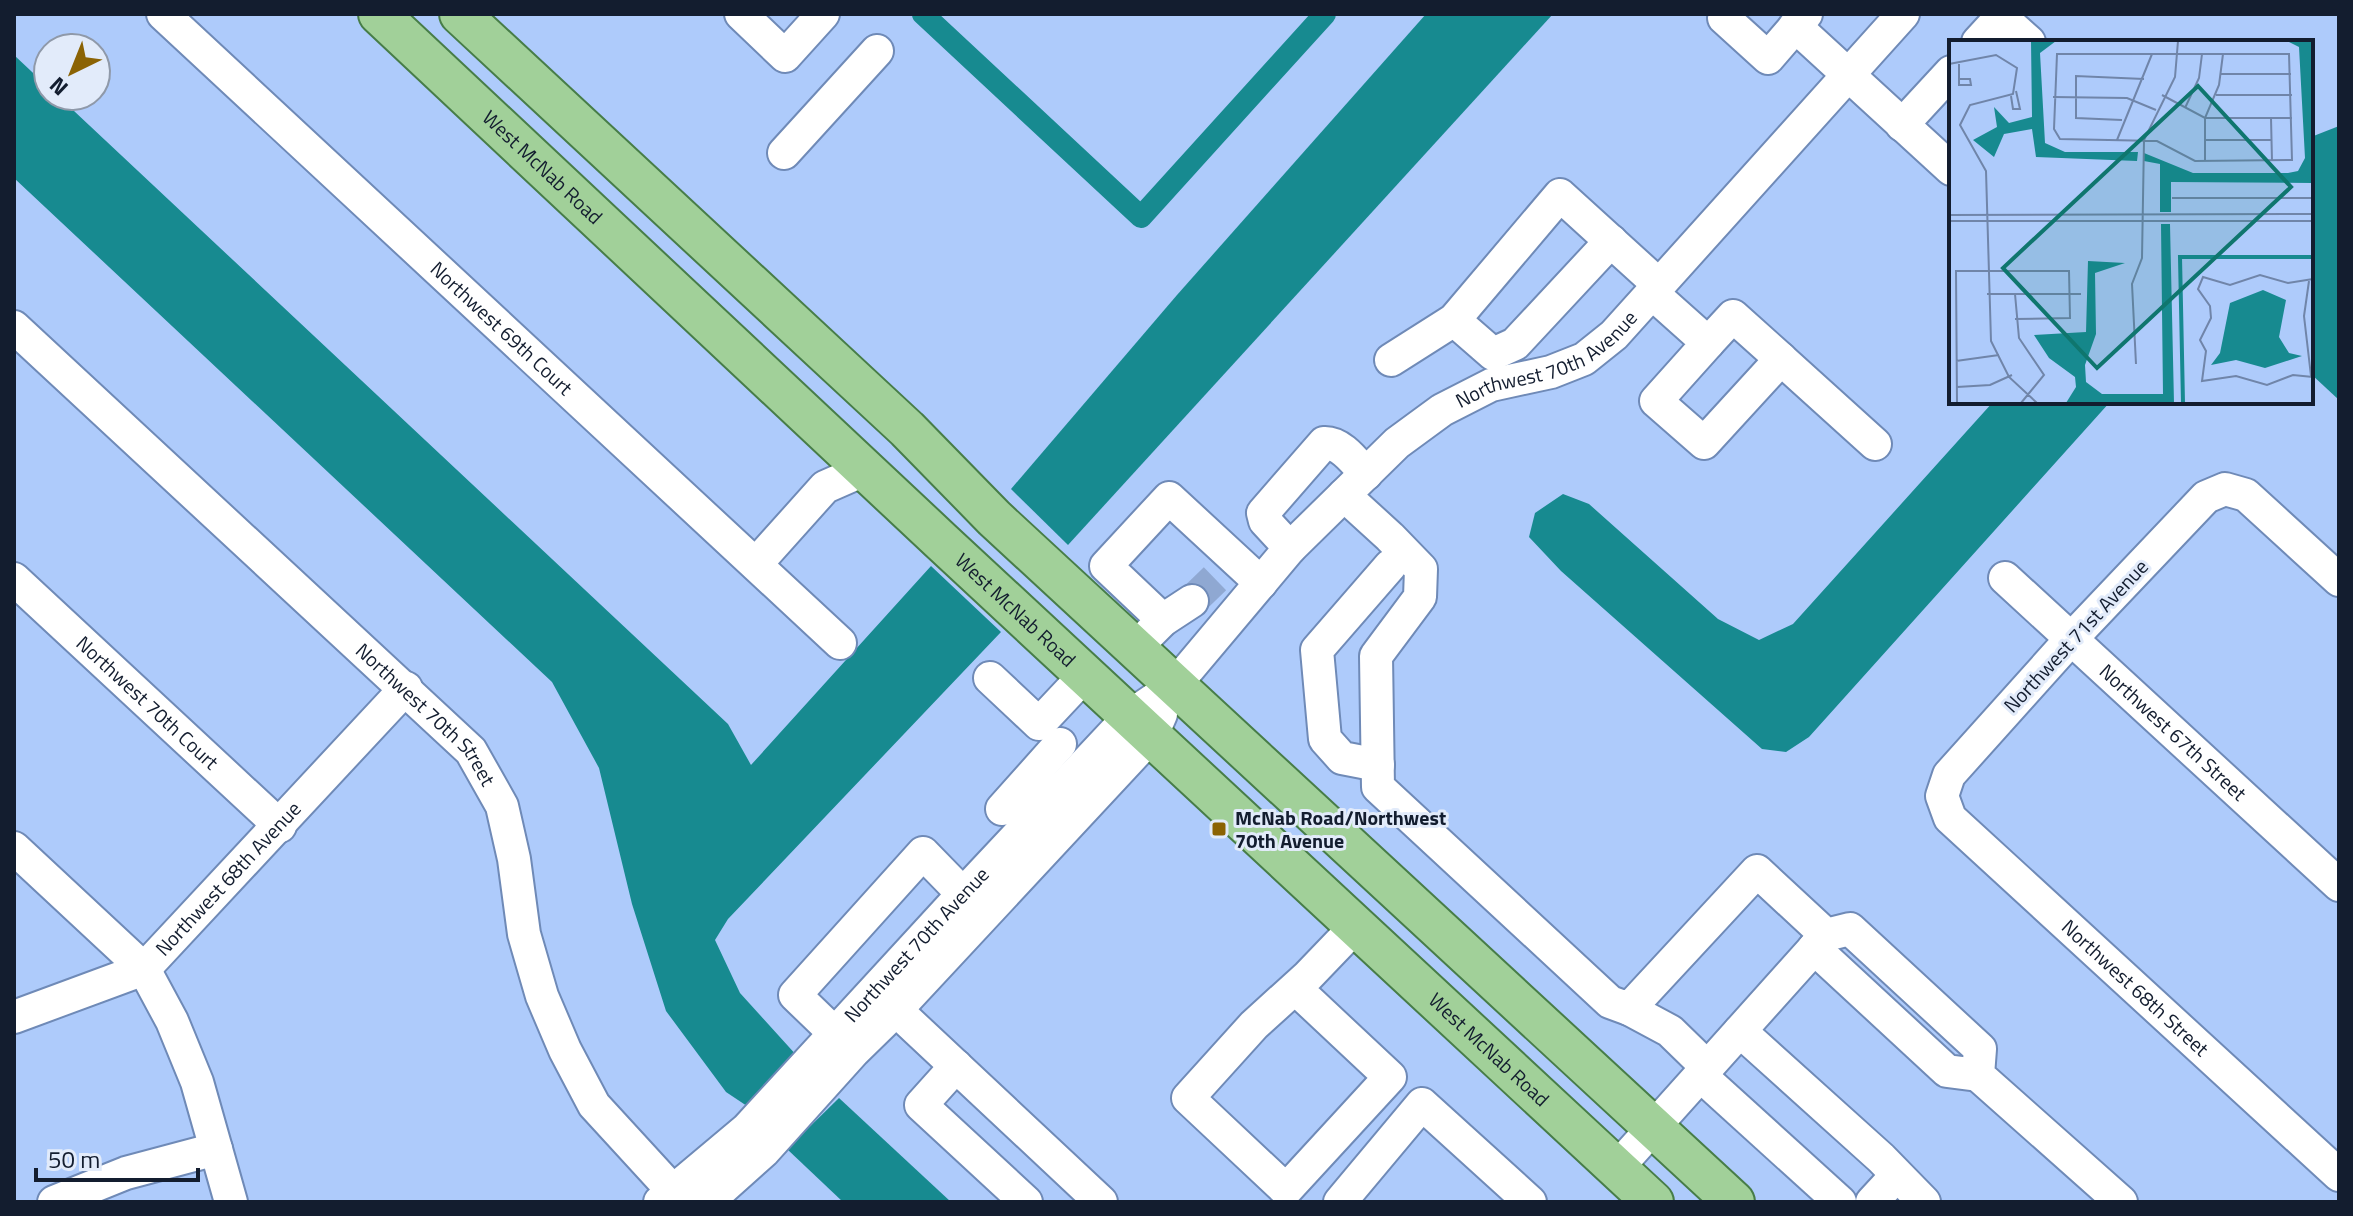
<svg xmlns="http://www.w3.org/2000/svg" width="2353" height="1216" font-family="'Titillium Web',sans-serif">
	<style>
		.water { fill: #178a90 }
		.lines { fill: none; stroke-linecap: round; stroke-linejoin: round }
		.canal { stroke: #178a90; stroke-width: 22 }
		.minor-tunnel { stroke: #8fa8d2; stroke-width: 32; stroke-dasharray: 32 16; stroke-linecap: butt }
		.minor-casing { stroke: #6f8ab7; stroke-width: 36 }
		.major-casing { stroke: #477d48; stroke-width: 44 }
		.minor { stroke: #fff; stroke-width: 32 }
		.major { stroke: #a1d099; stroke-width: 40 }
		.poi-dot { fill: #8b6304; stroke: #e2ebfa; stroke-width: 3 }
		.labels { text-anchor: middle; stroke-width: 6; stroke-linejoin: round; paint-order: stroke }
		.street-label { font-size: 20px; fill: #131d2f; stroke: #e2ebfa }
		.poi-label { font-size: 20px; font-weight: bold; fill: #131d2f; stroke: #e2ebfa; text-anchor: start }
		.inset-river { fill: none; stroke: #178a90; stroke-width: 4 }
		.inset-road { fill: none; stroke: #7085a9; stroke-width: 2 }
		.view { fill: #0f766e; fill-opacity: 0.15; stroke: #0f766e; stroke-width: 4 }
		.inset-edge { fill: none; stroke: #131d2f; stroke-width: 4 }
	</style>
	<rect width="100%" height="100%" fill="#aecbfb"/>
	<g class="water">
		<path d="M 1426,14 L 1553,14 L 1068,545 L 1011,489 L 1177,295 Z"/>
		<path d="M 14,55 L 48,87 L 48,96 L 58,96 L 728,724 L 751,765 L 931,566 L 1001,632 L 728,919 L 715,940 L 740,993 L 798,1057 L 747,1106 L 726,1092 L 666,1011 L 632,904 L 599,768 L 552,682 L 14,178 Z"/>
		<path d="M 2339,126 L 2339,400 L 2311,374 L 2311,137 Z"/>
		<path d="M 1993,402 L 2110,402 L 1809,737 L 1786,752 L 1762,749 L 1561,571 L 1529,537 L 1535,513 L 1563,494 L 1589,504 L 1718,619 L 1759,640 L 1793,624 Z"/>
		<path d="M 839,1098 L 951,1202 L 843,1202 L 787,1149 Z"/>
	</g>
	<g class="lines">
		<path class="canal" d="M 923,14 L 1141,217 L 1325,14"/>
		<path class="minor-tunnel" d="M 1192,601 L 1225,569"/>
		<defs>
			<g id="minor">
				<path id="s1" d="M 163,14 L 840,643"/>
				<path d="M 741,14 L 785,56 L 823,14"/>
				<path d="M 1727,14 L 1724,18 L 1768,58 L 1806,14"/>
				<path d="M 1795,26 L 1951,169"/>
				<path d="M 1978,42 L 2001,17 L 2029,42"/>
				<path d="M 1902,125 L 1951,72"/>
				<path d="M 784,153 L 877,51"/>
				<path d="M 1652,293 L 1708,343 L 1656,401 L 1704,443 L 1781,359 L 1875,444"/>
				<path d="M 1454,320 L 1493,354 L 1515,344 L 1611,241"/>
				<path id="s2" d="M 14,327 L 471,751 L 502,806 L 514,859 L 524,934 L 542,996 L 565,1050 L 594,1105 L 683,1202"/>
				<path d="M 1708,343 L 1733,316 L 1781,359"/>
				<path d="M 1391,360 L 1454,320 L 1560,195 L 1659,285"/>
				<path d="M 1344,495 L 1390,537 L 1421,569 L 1420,597 L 1376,656 L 1378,787 L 1610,1002 L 1629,1009 L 1757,871 L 1826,935 L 1850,929 L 1980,1049 L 1978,1075 L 2121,1202"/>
				<path d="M 1290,548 L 1265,521 L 1263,513 L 1324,443 C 1341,442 1355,462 1366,474"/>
				<path d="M 756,564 L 825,487 L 866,469"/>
				<path id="s3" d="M 2005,578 L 2339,885"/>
				<path id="s4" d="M 14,579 L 280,826"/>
				<path id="s5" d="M 2339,580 L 2246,495 L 2225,489 L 2206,497 L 2072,638 L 1949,775 L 1942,796 L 1950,818 L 2339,1175"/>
				<path d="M 1163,620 L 1106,566 L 1169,498 L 1261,583"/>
				<path d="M 1148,635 L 1163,620 L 1192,601"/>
				<path d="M 990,678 L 1039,724 L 1086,674"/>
				<path d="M 1378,765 L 1342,758 L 1325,739 L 1317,650 L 1390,566"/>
				<path d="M 1002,809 L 1060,744"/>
				<path d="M 14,848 L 144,969 L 172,1021 L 197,1082 L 231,1202"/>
				<path d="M 1814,948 L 1947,1071 L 1978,1075"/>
				<path d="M 1295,988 L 1390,1077 L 1286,1190 L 1188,1098 L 1254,1025 L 1308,976 L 1356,926"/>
				<path d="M 1629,1009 L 1670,1031 L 1707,1067"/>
				<path d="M 896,1010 L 1101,1202"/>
				<path id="s6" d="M 14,1017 L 144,969 L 406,688"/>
				<path d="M 1740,1031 L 1881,1158 L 1924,1202"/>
				<path d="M 851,1049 L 795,995 L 923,853 L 963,894"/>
				<path d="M 956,1066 L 921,1105 L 1026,1202"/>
				<path d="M 1700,1075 L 1840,1202"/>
				<path d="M 1617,1168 L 1826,935"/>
				<path d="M 54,1202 L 126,1173 L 216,1149"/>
				<path id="s7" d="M 660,1202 L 747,1129 L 963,894 L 1130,716 L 1174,686 L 1290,548 L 1397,443 L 1442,410 L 1491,385 L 1551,372 L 1584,359 L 1614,335 L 1903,14"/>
				<path d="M 707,1202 L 764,1151 L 854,1051 L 896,1010 L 1152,735 L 1161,714"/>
				<path d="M 1340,1202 L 1422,1104 L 1530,1202"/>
				<path d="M 1872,1202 L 1896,1176"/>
			</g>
			<g id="major">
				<path id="s8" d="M 379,14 L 941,541 L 1653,1202"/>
				<path d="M 460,14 L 907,429 L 994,518 L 1734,1202"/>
			</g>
		</defs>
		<use href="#minor" class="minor-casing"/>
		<use href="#major" class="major-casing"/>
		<use href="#minor" class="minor"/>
		<use href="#major" class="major"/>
	</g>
	<rect class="poi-dot" x="1211" y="821" width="16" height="16" rx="4"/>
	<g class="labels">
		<g class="street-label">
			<text dy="7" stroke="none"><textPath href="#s8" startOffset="224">West McNab Road</textPath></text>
			<text dy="7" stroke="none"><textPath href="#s1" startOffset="462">Northwest 69th Court</textPath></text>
			<text dy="7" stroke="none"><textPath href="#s7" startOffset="1234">Northwest 70th Avenue</textPath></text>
			<text dy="7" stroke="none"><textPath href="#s8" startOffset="872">West McNab Road</textPath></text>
			<text transform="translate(2076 636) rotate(-47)" y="7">Northwest 71st Avenue</text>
			<text dy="7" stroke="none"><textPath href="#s4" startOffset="182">Northwest 70th Court</textPath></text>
			<text dy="7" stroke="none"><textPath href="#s2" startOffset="566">Northwest 70th Street</textPath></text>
			<text dy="7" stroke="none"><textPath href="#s3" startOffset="228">Northwest 67th Street</textPath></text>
			<text dy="7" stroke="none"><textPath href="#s6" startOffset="262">Northwest 68th Avenue</textPath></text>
			<text dy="7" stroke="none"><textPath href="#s7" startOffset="364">Northwest 70th Avenue</textPath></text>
			<text dy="7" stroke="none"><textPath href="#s5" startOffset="844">Northwest 68th Street</textPath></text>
			<text dy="7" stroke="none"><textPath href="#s8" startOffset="1518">West McNab Road</textPath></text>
		</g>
		<g class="poi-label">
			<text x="1235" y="825">McNab Road/Northwest<tspan x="1235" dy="23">70th Avenue</tspan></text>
		</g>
	</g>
	<g transform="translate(1949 40)">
		<rect width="364" height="364" fill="#aecbfb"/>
		<path d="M 82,1 L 224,1 L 107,1 L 91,13 L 96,103 L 116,112 L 189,112 L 188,121 L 87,117 L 83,89 L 55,94 L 45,117 L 24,100 L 48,87 L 45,67 L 60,83 L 83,77 ZM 230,1 L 364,1 L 364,143 L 222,142 L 222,172 L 211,172 L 211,124 L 195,121 L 195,113 L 244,133 L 339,133 L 349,131 L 356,118 L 350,7 L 338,1 ZM 212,184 L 221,184 L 225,363 L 117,363 L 127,347 L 126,337 L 100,318 L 85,295 L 137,292 L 139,221 L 176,223 L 146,233 L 147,294 L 136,325 L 137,342 L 153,354 L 214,354 ZM 314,250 L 337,260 L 330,297 L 340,313 L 353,316 L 316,328 L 287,320 L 262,325 L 271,313 L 281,263 Z" fill="#178a90"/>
		<path class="inset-river" d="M 234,363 L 231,217 L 364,217"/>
		<path class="inset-road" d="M 108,14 L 340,14 L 343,120 L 246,121 L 208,101 L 111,99 L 105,89 ZM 0,24 L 47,15 L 68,28 L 64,54 L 21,65 L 11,85 L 37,131 L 42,301 L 60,337 L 88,363M 10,24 L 10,45 L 22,45 L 21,39 L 10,39M 272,34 L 342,34M 213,55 L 256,78 L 343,78M 267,55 L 343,55M 62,56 L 64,69 L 71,69 L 67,51M 104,57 L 178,58 L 207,70M 236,68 L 250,38 L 253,14M 322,78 L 323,121M 173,80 L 127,78 L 127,36 L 195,39M 168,100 L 203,14M 256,100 L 323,100M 256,121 L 256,78 L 270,45 L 274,14M 223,158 L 364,158M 0,175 L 364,174M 0,181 L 364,181M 364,239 L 339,243 L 311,235 L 281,245 L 254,237 L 249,249 L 261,266 L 262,278 L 251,300 L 257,311 L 253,341 L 287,336 L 318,345 L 344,335 L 364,337M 360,241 L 355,276 L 362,336M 38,254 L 132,254M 66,254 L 70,298 L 95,335 L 72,363M 7,321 L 50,315M 187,324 L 183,244 L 193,218 L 195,100 L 226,37 L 229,1M 8,347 L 41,345 L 63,335M 8,363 L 7,231 L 120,231 L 121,278 L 66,279"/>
		<path class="view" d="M 249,46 L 342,147 L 148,328 L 54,228 Z"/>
		<rect width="364" height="364" class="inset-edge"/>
	</g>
	<rect width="2353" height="1216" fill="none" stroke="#131d2f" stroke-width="32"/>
	<g transform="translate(72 72) rotate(223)"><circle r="38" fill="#e2ebfa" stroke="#8f99a9" stroke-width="2"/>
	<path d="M0-6L14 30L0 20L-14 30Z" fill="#8b6304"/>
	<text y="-12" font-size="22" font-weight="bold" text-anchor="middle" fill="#131d2f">N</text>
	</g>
	<path d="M36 1168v12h162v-12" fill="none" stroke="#131d2f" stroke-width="4"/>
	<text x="48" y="1168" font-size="24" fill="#131d2f" stroke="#e2ebfa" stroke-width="6" paint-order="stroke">50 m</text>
</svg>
